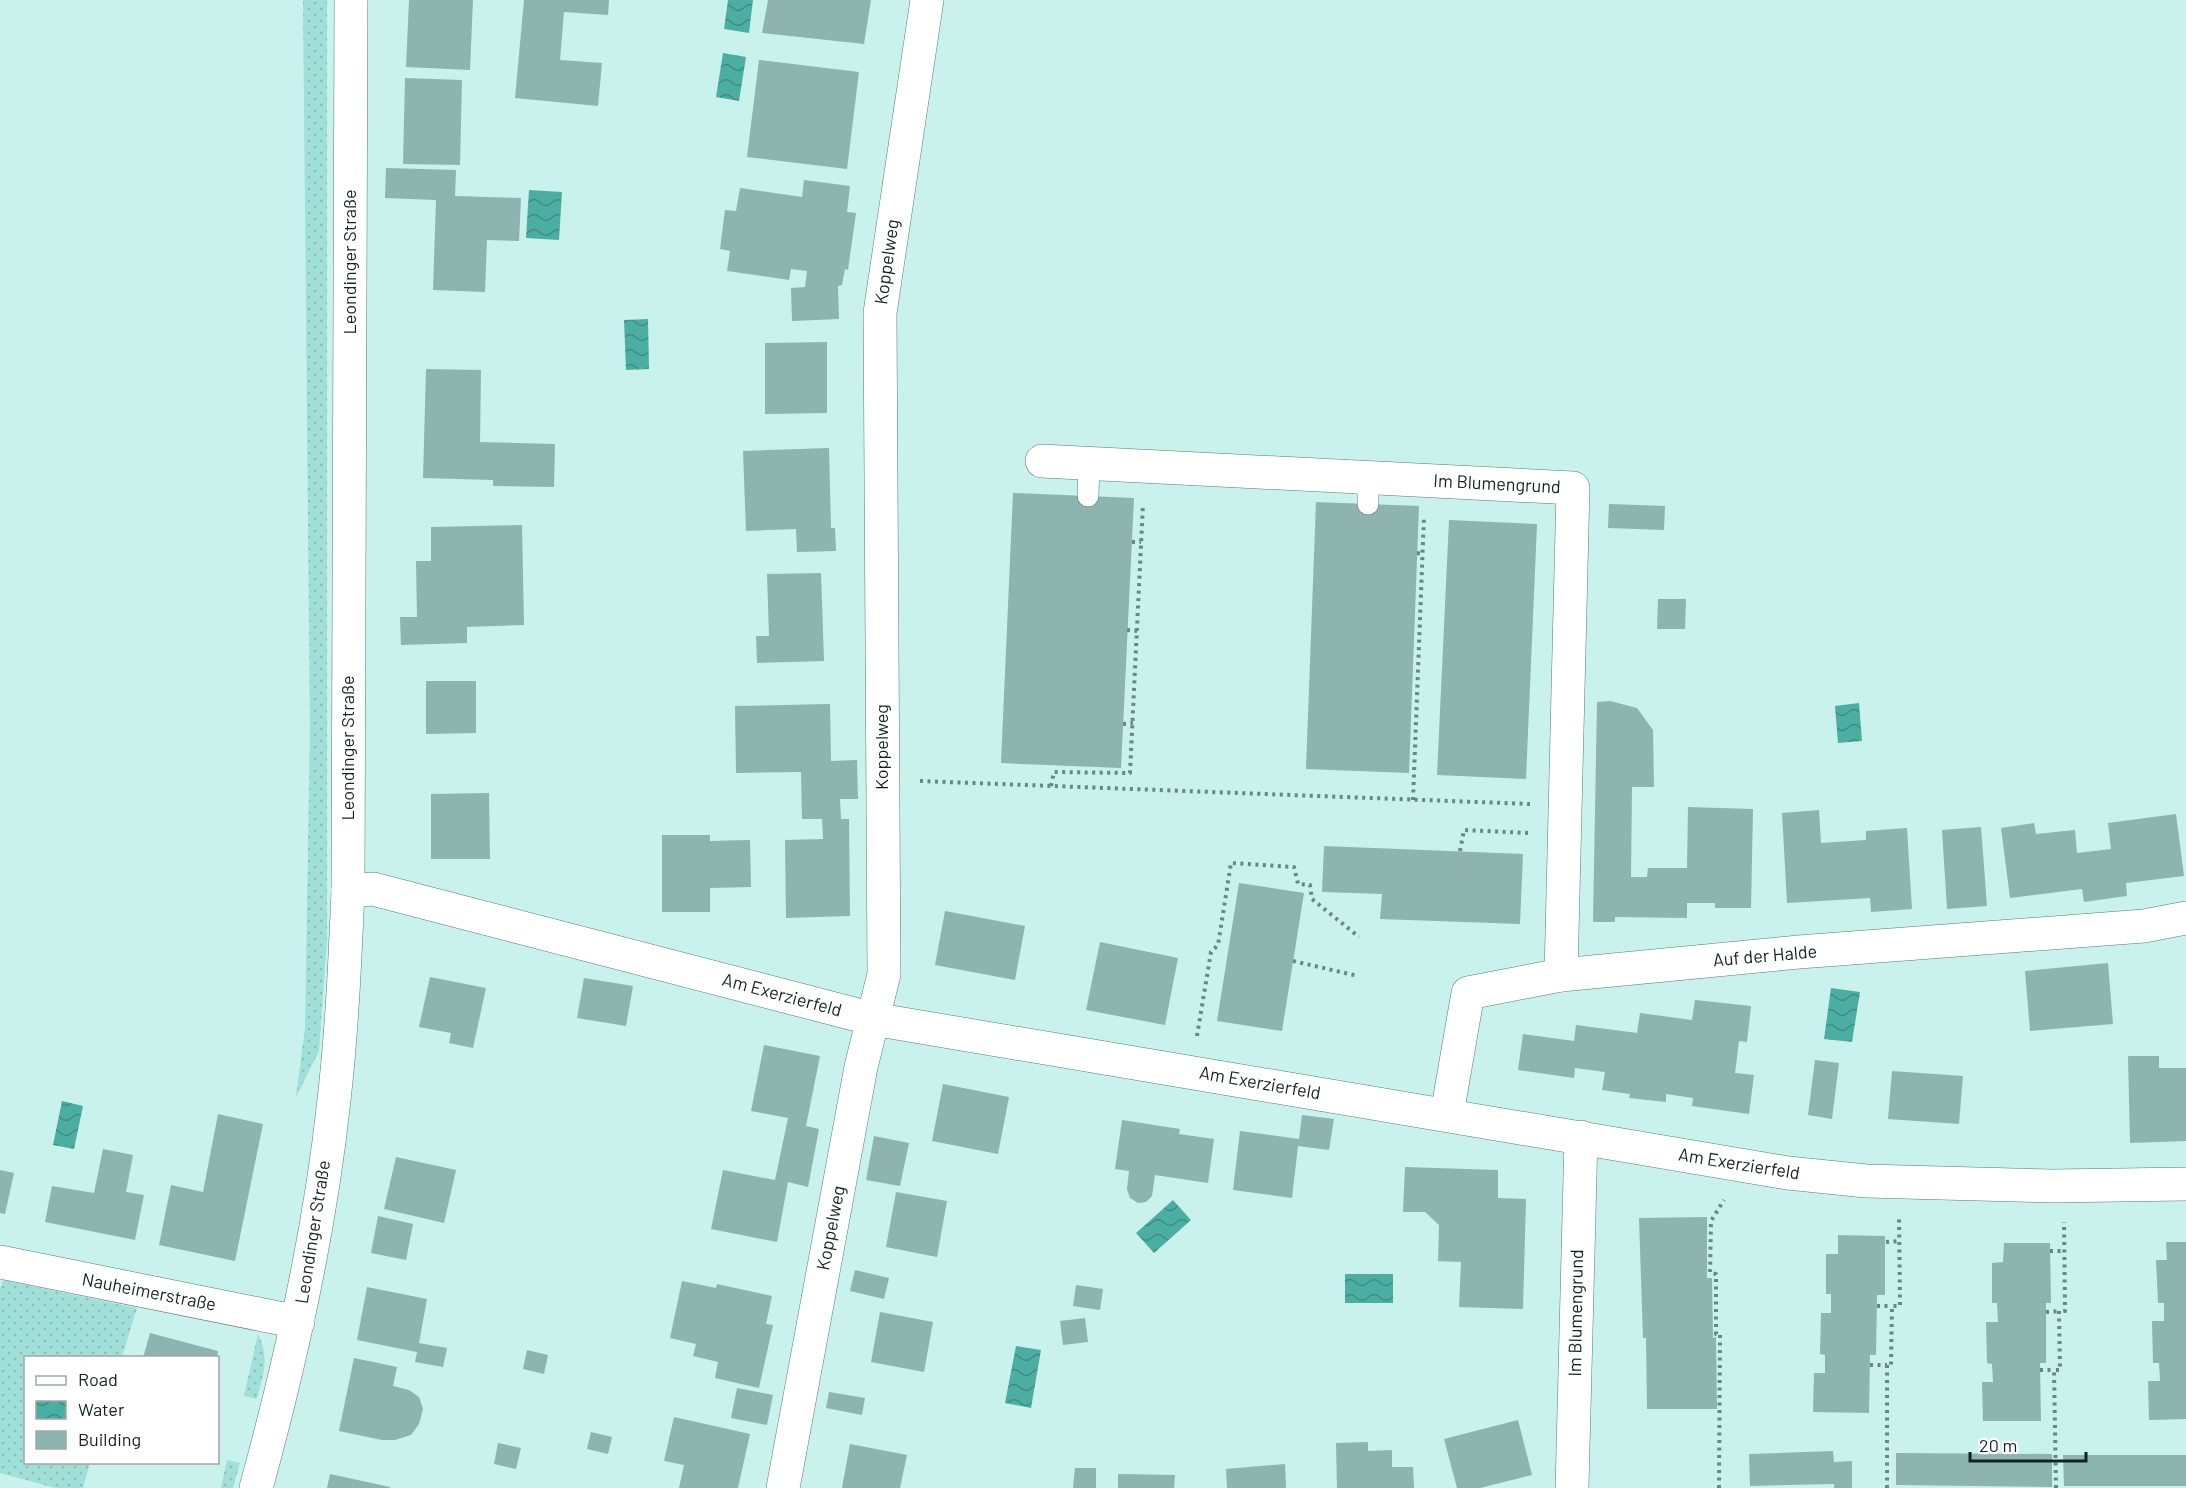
<svg xmlns="http://www.w3.org/2000/svg" width="2186" height="1488" font-family="Barlow,sans-serif">
	<style>
		.grass { fill: url(#grass-dots) }
		.water { fill: url(#water-waves) }
		.building { fill: #8db4ae }
		.lines { fill: none; stroke-linecap: round; stroke-linejoin: round }
		.service-casing { stroke: #577c77; stroke-width: 22 }
		.minor-casing { stroke: #577c77; stroke-width: 34 }
		.tertiary-casing { stroke: #577c77; stroke-width: 34 }
		.path { stroke: #6a8682; stroke-width: 4; stroke-dasharray: 3 4.5; stroke-linecap: butt }
		.service { stroke: #fff; stroke-width: 21 }
		.minor { stroke: #fff; stroke-width: 33 }
		.tertiary { stroke: #fff; stroke-width: 33 }
		.labels { text-anchor: middle; stroke-width: 6; stroke-linejoin: round; paint-order: stroke }
		.street-label { font-size: 18px; fill: #132321; stroke: #fff }
	</style>
	<defs>
		<pattern id="grass-dots" width="8" height="8" patternUnits="userSpaceOnUse" patternTransform="scale(1.5)"><rect width="8" height="8" fill="#a1e0d8"/><path d="M2 2h.1M6 6h.1" fill="none" stroke="#8ac0b9" stroke-width="1.8" stroke-linecap="round"/></pattern>
		<pattern id="water-waves" width="16" height="10" patternUnits="userSpaceOnUse" patternTransform="scale(1.5)"><rect width="16" height="10" fill="#4caea3"/><path d="M0 5q4-4 8 0t8 0" fill="none" stroke="#3e8d84"/></pattern>
	</defs>
	<rect width="100%" height="100%" fill="#c9f2ec"/>
	<g class="grass">
		<path d="M 303,0 L 327,0 L 327,939 L 319,1051 L 296,1097 L 305,1028 L 310,730 Z"/>
		<path d="M 3,1280 L 137,1308 L 122,1357 L 26,1358 L 26,1462 L 90,1463 L 83,1488 L 55,1488 L 0,1473 L 0,1290 Z"/>
		<path d="M 258,1334 C 270,1357 263,1375 257,1399 L 244,1396 Z"/>
		<path d="M 227,1460 L 240,1463 L 233,1488 L 221,1488 Z"/>
	</g>
	<g class="water">
		<path d="M 728,0 L 753,0 L 749,33 L 724,29 Z"/>
		<path d="M 723,53 L 746,57 L 739,101 L 716,97 Z"/>
		<path d="M 529,190 L 562,192 L 559,240 L 526,238 Z"/>
		<path d="M 648,319 L 649,369 L 626,370 L 624,320 Z"/>
		<path d="M 1859,703 L 1862,741 L 1838,743 L 1835,706 Z"/>
		<path d="M 1831,988 L 1860,992 L 1852,1042 L 1824,1039 Z"/>
		<path d="M 62,1101 L 83,1106 L 74,1149 L 53,1145 Z"/>
		<path d="M 1173,1200 L 1191,1220 L 1154,1253 L 1136,1233 Z"/>
		<rect x="1345" y="1274" width="48" height="29"/>
		<path d="M 1016,1346 L 1041,1350 L 1031,1408 L 1005,1403 Z"/>
	</g>
	<g class="building">
		<path d="M 409,0 L 473,0 L 470,70 L 406,67 Z"/>
		<path d="M 524,0 L 609,0 L 608,15 L 564,12 L 560,60 L 602,63 L 598,106 L 515,98 Z"/>
		<path d="M 768,0 L 871,0 L 864,44 L 762,33 Z"/>
		<path d="M 759,60 L 859,72 L 847,169 L 747,157 Z"/>
		<path d="M 405,78 L 462,80 L 460,165 L 403,164 Z"/>
		<path d="M 386,168 L 456,170 L 455,196 L 521,198 L 519,241 L 487,240 L 485,292 L 433,290 L 436,200 L 385,198 Z"/>
		<path d="M 804,180 L 850,186 L 847,212 L 856,213 L 848,270 L 845,269 L 842,285 L 838,286 L 839,319 L 792,321 L 791,288 L 805,287 L 807,271 L 791,269 L 789,280 L 727,271 L 730,251 L 720,249 L 725,210 L 736,211 L 740,188 L 802,197 Z"/>
		<path d="M 827,342 L 827,413 L 765,414 L 765,343 Z"/>
		<path d="M 426,369 L 481,370 L 480,442 L 555,444 L 554,487 L 493,486 L 493,480 L 423,478 Z"/>
		<path d="M 829,448 L 831,528 L 835,528 L 836,551 L 797,552 L 796,529 L 746,531 L 743,451 Z"/>
		<path d="M 1013,493 L 1134,498 L 1121,768 L 1001,763 Z"/>
		<path d="M 1316,502 L 1419,506 L 1409,773 L 1306,769 Z"/>
		<path d="M 1609,504 L 1665,506 L 1664,530 L 1608,528 Z"/>
		<path d="M 1449,520 L 1537,524 L 1526,779 L 1437,775 Z"/>
		<path d="M 522,525 L 524,625 L 467,627 L 467,643 L 401,645 L 400,617 L 417,617 L 416,561 L 431,561 L 431,527 Z"/>
		<path d="M 821,573 L 824,661 L 757,663 L 756,636 L 769,636 L 767,574 Z"/>
		<path d="M 1658,599 L 1686,599 L 1685,629 L 1657,629 Z"/>
		<path d="M 426,681 L 476,681 L 476,733 L 426,734 Z"/>
		<path d="M 1610,701 L 1637,708 L 1653,730 L 1654,787 L 1632,787 L 1631,877 L 1647,877 L 1648,868 L 1687,868 L 1688,807 L 1753,809 L 1751,908 L 1715,908 L 1715,903 L 1687,903 L 1687,918 L 1615,917 L 1615,922 L 1593,922 L 1597,702 Z"/>
		<path d="M 830,704 L 831,761 L 857,760 L 858,799 L 840,799 L 841,819 L 849,819 L 850,916 L 786,918 L 785,840 L 823,839 L 822,819 L 802,819 L 801,772 L 736,773 L 735,706 Z"/>
		<path d="M 489,793 L 490,859 L 431,859 L 431,794 Z"/>
		<path d="M 1819,810 L 1821,843 L 1866,840 L 1866,831 L 1907,828 L 1912,909 L 1871,912 L 1870,898 L 1787,903 L 1782,813 Z"/>
		<path d="M 2176,814 L 2184,876 L 2126,883 L 2127,896 L 2084,902 L 2082,889 L 2010,898 L 2001,828 L 2034,823 L 2036,834 L 2075,830 L 2077,853 L 2111,849 L 2108,823 Z"/>
		<path d="M 1981,827 L 1987,906 L 1947,909 L 1942,830 Z"/>
		<path d="M 662,835 L 710,835 L 710,841 L 750,840 L 751,887 L 710,888 L 710,912 L 662,912 Z"/>
		<path d="M 1324,846 L 1523,854 L 1520,924 L 1380,919 L 1382,894 L 1322,892 Z"/>
		<path d="M 1239,883 L 1304,893 L 1282,1031 L 1217,1021 Z"/>
		<path d="M 945,911 L 1025,926 L 1015,980 L 935,965 Z"/>
		<path d="M 1100,942 L 1178,958 L 1165,1025 L 1086,1010 Z"/>
		<path d="M 2108,963 L 2113,1024 L 2030,1031 L 2025,971 Z"/>
		<path d="M 430,977 L 486,988 L 473,1048 L 449,1043 L 451,1033 L 419,1027 Z"/>
		<path d="M 584,978 L 633,986 L 626,1026 L 577,1018 Z"/>
		<path d="M 1695,1000 L 1751,1006 L 1747,1042 L 1739,1041 L 1735,1073 L 1754,1075 L 1749,1114 L 1692,1106 L 1693,1098 L 1666,1094 L 1666,1102 L 1629,1098 L 1630,1094 L 1602,1090 L 1605,1072 L 1575,1068 L 1574,1078 L 1518,1070 L 1523,1034 L 1574,1041 L 1576,1025 L 1637,1033 L 1640,1013 L 1692,1020 Z"/>
		<path d="M 764,1045 L 820,1056 L 806,1126 L 819,1129 L 808,1187 L 788,1182 L 777,1242 L 711,1229 L 723,1170 L 775,1180 L 788,1118 L 751,1111 Z"/>
		<path d="M 2128,1056 L 2159,1056 L 2159,1068 L 2186,1068 L 2186,1141 L 2130,1143 Z"/>
		<path d="M 1815,1060 L 1839,1063 L 1832,1119 L 1808,1115 Z"/>
		<path d="M 1892,1071 L 1963,1076 L 1959,1124 L 1888,1119 Z"/>
		<path d="M 943,1084 L 1009,1097 L 998,1154 L 932,1141 Z"/>
		<path d="M 218,1114 L 263,1124 L 235,1261 L 159,1245 L 171,1185 L 203,1192 Z"/>
		<path d="M 1302,1115 L 1334,1119 L 1329,1150 L 1298,1146 L 1292,1198 L 1233,1190 L 1240,1131 L 1299,1139 Z"/>
		<path d="M 1122,1120 L 1180,1129 L 1179,1134 L 1214,1139 L 1208,1183 L 1155,1175 L 1152,1196 L 1146,1202 L 1138,1203 L 1130,1198 L 1127,1189 L 1129,1171 L 1115,1169 Z"/>
		<path d="M 874,1136 L 909,1143 L 900,1186 L 866,1180 Z"/>
		<path d="M 103,1149 L 133,1155 L 126,1192 L 144,1195 L 135,1240 L 45,1222 L 52,1186 L 94,1193 Z"/>
		<path d="M 396,1157 L 456,1170 L 444,1223 L 384,1209 Z"/>
		<path d="M 1405,1167 L 1498,1170 L 1498,1198 L 1526,1199 L 1523,1309 L 1459,1307 L 1461,1262 L 1438,1261 L 1439,1225 L 1425,1212 L 1403,1212 Z"/>
		<path d="M 0,1170 L 14,1173 L 5,1214 L 0,1213 Z"/>
		<path d="M 896,1192 L 947,1201 L 937,1257 L 886,1247 Z"/>
		<path d="M 378,1216 L 413,1224 L 406,1260 L 371,1253 Z"/>
		<path d="M 1707,1217 L 1707,1278 L 1712,1278 L 1713,1338 L 1716,1337 L 1717,1409 L 1647,1409 L 1646,1338 L 1643,1338 L 1639,1218 Z"/>
		<path d="M 1838,1235 L 1885,1236 L 1885,1295 L 1877,1295 L 1876,1355 L 1870,1355 L 1869,1413 L 1813,1412 L 1814,1373 L 1825,1373 L 1825,1355 L 1820,1354 L 1821,1313 L 1831,1313 L 1831,1294 L 1826,1294 L 1826,1254 L 1838,1254 Z"/>
		<path d="M 2166,1242 L 2186,1242 L 2186,1419 L 2149,1420 L 2148,1381 L 2160,1381 L 2159,1363 L 2153,1363 L 2152,1321 L 2164,1321 L 2164,1303 L 2158,1303 L 2156,1260 L 2167,1260 Z"/>
		<path d="M 2004,1243 L 2050,1243 L 2051,1303 L 2046,1303 L 2046,1363 L 2040,1363 L 2041,1421 L 1983,1421 L 1982,1382 L 1993,1382 L 1992,1364 L 1987,1363 L 1986,1322 L 1998,1322 L 1997,1303 L 1992,1303 L 1992,1263 L 2003,1262 Z"/>
		<path d="M 855,1270 L 889,1278 L 884,1299 L 850,1291 Z"/>
		<path d="M 682,1281 L 716,1288 L 717,1284 L 772,1296 L 766,1324 L 773,1325 L 759,1388 L 715,1378 L 718,1362 L 693,1356 L 696,1344 L 670,1338 Z"/>
		<path d="M 1076,1285 L 1103,1289 L 1100,1310 L 1073,1306 Z"/>
		<path d="M 367,1287 L 427,1299 L 419,1343 L 447,1348 L 443,1367 L 415,1362 L 417,1352 L 357,1340 Z"/>
		<path d="M 880,1312 L 933,1322 L 924,1372 L 871,1362 Z"/>
		<path d="M 1085,1318 L 1088,1342 L 1063,1345 L 1060,1321 Z"/>
		<path d="M 150,1333 L 218,1351 L 217,1358 L 143,1358 Z"/>
		<path d="M 527,1350 L 548,1355 L 544,1374 L 523,1369 Z"/>
		<path d="M 354,1358 L 397,1367 L 393,1386 L 409,1390 L 419,1397 L 423,1409 L 419,1424 L 411,1435 L 395,1440 L 382,1440 L 339,1431 Z"/>
		<path d="M 737,1388 L 773,1395 L 767,1425 L 731,1418 Z"/>
		<path d="M 829,1392 L 865,1398 L 862,1415 L 826,1408 Z"/>
		<path d="M 674,1417 L 750,1434 L 738,1488 L 679,1488 L 684,1465 L 664,1461 Z"/>
		<path d="M 1518,1420 L 1532,1475 L 1480,1488 L 1457,1488 L 1444,1439 Z"/>
		<path d="M 591,1432 L 612,1437 L 608,1454 L 587,1449 Z"/>
		<path d="M 1368,1442 L 1368,1451 L 1392,1450 L 1392,1467 L 1413,1467 L 1414,1488 L 1337,1488 L 1336,1443 Z"/>
		<path d="M 498,1443 L 521,1448 L 516,1469 L 494,1464 Z"/>
		<path d="M 850,1444 L 907,1455 L 900,1488 L 842,1488 Z"/>
		<path d="M 1833,1451 L 1834,1462 L 1852,1461 L 1852,1488 L 1834,1488 L 1834,1484 L 1750,1486 L 1749,1454 Z"/>
		<path d="M 1896,1453 L 2052,1454 L 2052,1487 L 1896,1485 Z"/>
		<path d="M 2063,1455 L 2186,1455 L 2186,1486 L 2064,1486 Z"/>
		<path d="M 1285,1464 L 1286,1488 L 1227,1488 L 1226,1469 Z"/>
		<path d="M 1075,1468 L 1096,1468 L 1096,1488 L 1073,1488 Z"/>
		<path d="M 330,1474 L 390,1487 L 390,1488 L 327,1488 Z"/>
		<path d="M 1118,1474 L 1175,1475 L 1174,1488 L 1118,1488 Z"/>
	</g>
	<g class="lines">
		<defs>
			<g id="service">
				<path d="M 1088,496 L 1089,464"/>
				<path d="M 1368,504 L 1368,478"/>
			</g>
			<g id="minor">
				<path d="M 1042,461 L 1573,488 L 1561,975"/>
				<path d="M 348,891 L 373,889 L 873,1019 L 1788,1173 L 1866,1181 L 2053,1186 L 2186,1184"/>
				<path d="M 1447,1114 L 1468,993 L 1561,975 L 1799,952 L 2144,926 L 2186,918"/>
				<path d="M 0,1262 L 298,1322"/>
				<path d="M 783,1488 L 861,1067 L 884,974 L 880,313 L 927,0"/>
				<path d="M 1572,1488 L 1581,1137"/>
			</g>
			<path id="tertiary" d="M 256,1488 C 291,1361 320,1231 334,1100 C 342,1030 345,960 348,891 L 351,0"/>
		</defs>
		<use href="#service" class="service-casing"/>
		<use href="#minor" class="minor-casing"/>
		<use href="#tertiary" class="tertiary-casing"/>
		<g class="path">
			<path d="M 1132,542 L 1141,542"/>
			<path d="M 1417,553 L 1423,554"/>
			<path d="M 1127,630 L 1137,631"/>
			<path d="M 1123,724 L 1133,723"/>
			<path d="M 920,781 L 1530,804"/>
			<path d="M 1051,786 L 1054,772 L 1130,773 L 1143,504"/>
			<path d="M 1413,800 L 1424,516"/>
			<path d="M 1460,851 L 1464,830 L 1528,833"/>
			<path d="M 1293,961 L 1358,976"/>
			<path d="M 1197,1036 L 1211,952 L 1218,945 L 1231,863 L 1294,867 L 1298,884 L 1310,885 L 1312,899 L 1359,937"/>
			<path d="M 1886,1242 L 1899,1241"/>
			<path d="M 2050,1251 L 2065,1251"/>
			<path d="M 1877,1306 L 1892,1306"/>
			<path d="M 2046,1312 L 2059,1311"/>
			<path d="M 1870,1365 L 1887,1365"/>
			<path d="M 2040,1370 L 2054,1370"/>
			<path d="M 1719,1488 L 1720,1334 L 1716,1334 L 1716,1274 L 1710,1273 L 1711,1221 L 1724,1200"/>
			<path d="M 1887,1488 L 1887,1365 L 1891,1365 L 1892,1306 L 1900,1306 L 1899,1216"/>
			<path d="M 2056,1488 L 2054,1370 L 2060,1370 L 2059,1311 L 2065,1311 L 2064,1222"/>
		</g>
		<use href="#service" class="service"/>
		<use href="#minor" class="minor"/>
		<use href="#tertiary" class="tertiary"/>
	</g>
	<g class="labels">
		<g class="street-label">
			<text transform="translate(350 262) rotate(-90)" y="6">Leondinger Straße</text>
			<text transform="translate(887 262) rotate(-82)" y="6">Koppelweg</text>
			<text transform="translate(1497 484) rotate(3)" y="6">Im Blumengrund</text>
			<text transform="translate(882 747) rotate(-90)" y="6">Koppelweg</text>
			<text transform="translate(348 748) rotate(-90)" y="6">Leondinger Straße</text>
			<text transform="translate(1765 956) rotate(-5)" y="6">Auf der Halde</text>
			<text transform="translate(782 995) rotate(15)" y="6">Am Exerzierfeld</text>
			<text transform="translate(1260 1083) rotate(10)" y="6">Am Exerzierfeld</text>
			<text transform="translate(1739 1164) rotate(9)" y="6">Am Exerzierfeld</text>
			<text transform="translate(831 1228) rotate(-79)" y="6">Koppelweg</text>
			<text transform="translate(313 1232) rotate(-81)" y="6">Leondinger Straße</text>
			<text transform="translate(149 1292) rotate(11)" y="6">Nauheimerstraße</text>
			<text transform="translate(1576 1313) rotate(-89)" y="6">Im Blumengrund</text>
		</g>
	</g>
	<rect x="24" y="1356" width="195" height="108" fill="#ffffff" stroke="#a1a7a6" stroke-width="1.5"/>
	<rect x="36" y="1376" width="30" height="9" fill="#ffffff" stroke="#a1a7a6" stroke-width="1.5"/>
	<text x="78" y="1386" font-size="18" fill="#132321">Road</text>
	<rect x="36" y="1401" width="30" height="18" fill="url(#water-waves)" stroke="#a1a7a6" stroke-width="1.5"/>
	<text x="78" y="1416" font-size="18" fill="#132321">Water</text>
	<rect x="36" y="1431" width="30" height="18" fill="#8db4ae" stroke="#a1a7a6" stroke-width="1.5"/>
	<text x="78" y="1446" font-size="18" fill="#132321">Building</text>
	<path d="M1970 1452v9h116v-9" fill="none" stroke="#132321" stroke-width="3"/>
	<text x="1979" y="1452" font-size="18" fill="#132321" stroke="#ffffff" stroke-width="4.5" paint-order="stroke">20 m</text>
</svg>
